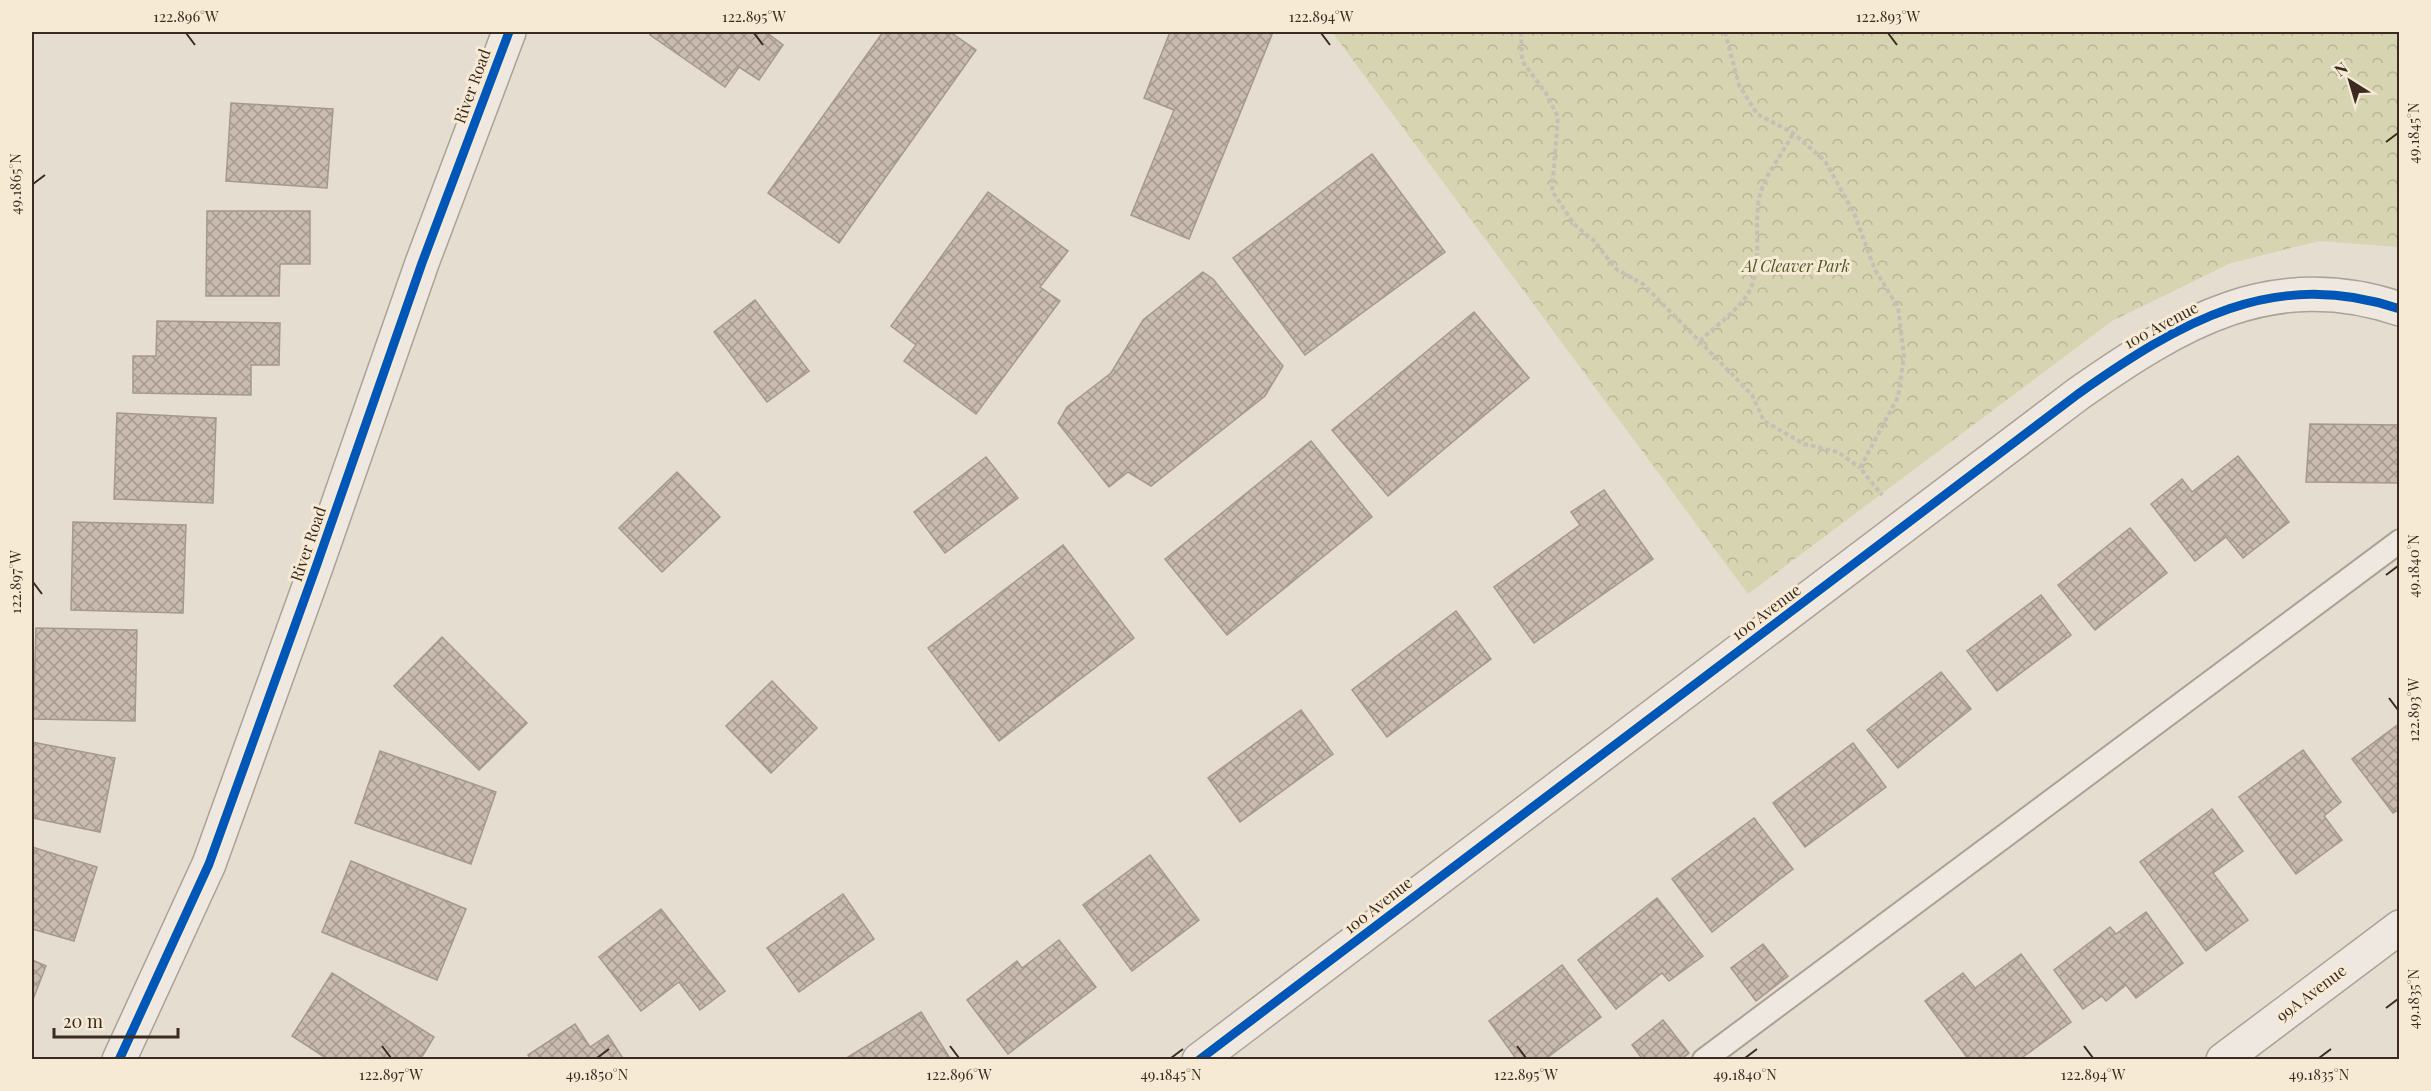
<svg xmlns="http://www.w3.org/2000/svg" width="2431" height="1091" font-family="'Playfair Display',serif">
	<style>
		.park { fill: url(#park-crowns) }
		.building { fill: url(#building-cross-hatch); stroke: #a6988e; stroke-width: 1.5 }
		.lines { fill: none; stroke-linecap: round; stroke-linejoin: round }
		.lane-casing { stroke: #aba297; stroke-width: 26 }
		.street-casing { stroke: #aba297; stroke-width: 36 }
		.path { stroke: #c6bfb7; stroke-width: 4; stroke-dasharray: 4.5 3; stroke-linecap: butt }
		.lane { stroke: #eee8e0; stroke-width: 22 }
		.street { stroke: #eee8e0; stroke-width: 33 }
		.cycleway-casing { stroke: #f6ead5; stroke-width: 13 }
		.cycleway { stroke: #0057b8; stroke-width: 9 }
		.ticks { fill: none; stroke: #3a2a1f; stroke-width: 2 }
		.labels { text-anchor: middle; stroke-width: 6; stroke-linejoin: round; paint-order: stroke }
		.street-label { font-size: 16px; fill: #3a2a1f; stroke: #f6ead5 }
		.park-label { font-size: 16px; font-style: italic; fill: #4e5725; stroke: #f6ead5 }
		.neatline { fill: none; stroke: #3a2a1f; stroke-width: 2 }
		.ticks-label { font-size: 15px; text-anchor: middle; fill: #3a2a1f }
	</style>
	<defs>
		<pattern id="park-crowns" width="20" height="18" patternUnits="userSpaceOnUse" patternTransform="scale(1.5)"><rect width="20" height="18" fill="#d7d4b1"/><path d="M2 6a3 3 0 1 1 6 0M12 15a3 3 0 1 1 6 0" fill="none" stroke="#b9b698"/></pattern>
		<pattern id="building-cross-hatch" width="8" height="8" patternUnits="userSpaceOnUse" patternTransform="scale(1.5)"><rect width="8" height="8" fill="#c9bbb0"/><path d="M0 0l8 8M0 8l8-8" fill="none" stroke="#a4988f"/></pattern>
	</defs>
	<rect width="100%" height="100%" fill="#e5ddcf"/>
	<path class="park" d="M 1332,32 L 2399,32 L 2399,247 L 2319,241 L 2231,263 L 2112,321 L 1748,594 Z"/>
	<g class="building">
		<path d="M 653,32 L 766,32 L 783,45 L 759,80 L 739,67 L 725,87 L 650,35 Z"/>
		<path d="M 883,32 L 950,32 L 976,50 L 839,243 L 768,193 Z"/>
		<path d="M 1170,32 L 1273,32 L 1189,239 L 1131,215 L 1174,110 L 1144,98 Z"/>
		<path d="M 231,103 L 333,109 L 327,188 L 226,181 Z"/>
		<path d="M 1372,154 L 1445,252 L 1305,355 L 1233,258 Z"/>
		<path d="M 988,192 L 1068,251 L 1040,287 L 1060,301 L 976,414 L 904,361 L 916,345 L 891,326 Z"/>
		<path d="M 207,211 L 310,211 L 310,264 L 280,264 L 279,296 L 206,296 Z"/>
		<path d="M 1203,272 L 1213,279 L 1283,366 L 1265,396 L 1151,486 L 1128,472 L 1109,487 L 1058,423 L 1067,407 L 1111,373 L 1143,320 Z"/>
		<path d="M 755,300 L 809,371 L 767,402 L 714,332 Z"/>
		<path d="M 1474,312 L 1529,378 L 1388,496 L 1332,430 Z"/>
		<path d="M 157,321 L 280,323 L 279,365 L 251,365 L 251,395 L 133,393 L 133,356 L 156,356 Z"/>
		<path d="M 117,413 L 216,418 L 213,503 L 114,499 Z"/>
		<path d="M 2310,424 L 2400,425 L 2400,483 L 2306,482 Z"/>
		<path d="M 1311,441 L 1372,517 L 1227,635 L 1165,559 Z"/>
		<path d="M 2238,456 L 2289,522 L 2243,558 L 2226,537 L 2195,561 L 2151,504 L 2182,479 L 2192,492 Z"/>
		<path d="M 986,457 L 1018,498 L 945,553 L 914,512 Z"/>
		<path d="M 677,472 L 720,517 L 662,572 L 619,528 Z"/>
		<path d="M 1604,490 L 1653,559 L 1534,643 L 1494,587 L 1580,525 L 1571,512 Z"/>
		<path d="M 73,522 L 186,525 L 183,613 L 71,610 Z"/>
		<path d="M 2130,528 L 2167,573 L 2095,630 L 2058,585 Z"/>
		<path d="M 1063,545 L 1134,638 L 999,741 L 928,648 Z"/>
		<path d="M 2041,595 L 2071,635 L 1997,691 L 1967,651 Z"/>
		<path d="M 1456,611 L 1491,659 L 1387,737 L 1352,690 Z"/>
		<path d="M 36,628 L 137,630 L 135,721 L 33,719 Z"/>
		<path d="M 442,637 L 527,723 L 479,770 L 394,686 Z"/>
		<path d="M 1941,672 L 1971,709 L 1898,768 L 1867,730 Z"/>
		<path d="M 772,681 L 817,728 L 771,773 L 726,726 Z"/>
		<path d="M 1301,710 L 1333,754 L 1240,822 L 1208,778 Z"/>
		<path d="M 2400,723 L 2400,809 L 2393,813 L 2352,759 Z"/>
		<path d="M 32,742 L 115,758 L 100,832 L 32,818 Z"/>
		<path d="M 1853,743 L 1886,787 L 1805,847 L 1773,803 Z"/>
		<path d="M 2303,750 L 2341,802 L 2324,816 L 2342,840 L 2296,874 L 2239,797 Z"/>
		<path d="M 380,751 L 496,792 L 471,864 L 355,823 Z"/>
		<path d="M 2212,809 L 2243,851 L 2213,873 L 2248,920 L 2206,951 L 2140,862 Z"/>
		<path d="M 1754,818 L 1793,869 L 1712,932 L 1672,879 Z"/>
		<path d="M 32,847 L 97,867 L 74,941 L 32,929 Z"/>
		<path d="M 1150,855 L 1199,920 L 1132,971 L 1083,905 Z"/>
		<path d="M 351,861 L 466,909 L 437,980 L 322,932 Z"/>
		<path d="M 843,894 L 874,939 L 799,992 L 767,948 Z"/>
		<path d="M 1657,898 L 1703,956 L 1669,981 L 1662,973 L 1616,1009 L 1578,960 Z"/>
		<path d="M 661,909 L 725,991 L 700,1010 L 679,982 L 641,1011 L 599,957 Z"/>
		<path d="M 2146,912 L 2183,963 L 2136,998 L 2126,985 L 2106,1001 L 2102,996 L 2083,1009 L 2054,970 L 2110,927 L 2116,934 Z"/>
		<path d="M 1059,940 L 1096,987 L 1008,1054 L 967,1000 L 1017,961 L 1022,968 Z"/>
		<path d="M 1763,944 L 1788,976 L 1756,1001 L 1731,968 Z"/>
		<path d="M 2021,954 L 2071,1022 L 2023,1057 L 2024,1060 L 1969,1060 L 1925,1001 L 1963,973 L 1975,988 Z"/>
		<path d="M 32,960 L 46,966 L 32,1002 Z"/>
		<path d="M 1562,965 L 1601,1017 L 1544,1060 L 1517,1060 L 1489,1021 Z"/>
		<path d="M 332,973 L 434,1037 L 420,1060 L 329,1060 L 292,1036 Z"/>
		<path d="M 921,1012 L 951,1060 L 845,1060 L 845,1059 Z"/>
		<path d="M 1663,1020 L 1689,1053 L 1680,1060 L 1643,1060 L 1632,1045 Z"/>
		<path d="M 575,1024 L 590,1047 L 608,1035 L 624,1060 L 532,1060 L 528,1055 Z"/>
	</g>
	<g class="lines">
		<defs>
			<path id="lane" d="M 1704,1060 L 2400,541"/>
			<g id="street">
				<path d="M 119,1060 L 209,864 L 316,567 L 422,263 L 509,32"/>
				<path d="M 1199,1060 L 2078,394 C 2179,323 2273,266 2400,309"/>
				<path d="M 2223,1060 L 2400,927"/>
			</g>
		</defs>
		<use href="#lane" class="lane-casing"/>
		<use href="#street" class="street-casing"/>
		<g class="path">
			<path d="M 1521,32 L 1522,61 L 1546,93 L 1558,117 L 1552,191 L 1574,224 L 1595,242 L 1616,269 L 1643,284 L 1728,370 L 1752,395 L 1764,421 L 1804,444 L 1838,452 L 1860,468"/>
			<path d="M 1725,32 L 1739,85 L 1757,114 L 1793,133 L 1825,161 L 1854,213 L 1875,270 L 1898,307 L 1904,356 L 1898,397 L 1860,468 L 1882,495"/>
			<path d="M 1700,341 C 1715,326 1735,313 1747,295 C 1765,267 1752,226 1760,194 C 1767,171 1783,154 1793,133"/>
		</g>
		<use href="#lane" class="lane"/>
		<use href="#street" class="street"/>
		<defs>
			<g id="cycleway">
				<path d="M 119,1060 L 209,864 L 316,567 L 422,263 L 509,32"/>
				<path d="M 1199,1060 L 2078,394 C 2179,323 2273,266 2400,309"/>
			</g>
		</defs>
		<use href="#cycleway" class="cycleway-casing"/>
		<use href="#cycleway" class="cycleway"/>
	</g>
	<path class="ticks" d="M 186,33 L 195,45M 754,33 L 763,45M 1321,33 L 1330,45M 1888,33 L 1897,45M 2386,142 L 2398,133M 33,184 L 45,175M 2386,575 L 2398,566M 33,582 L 42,594M 2389,698 L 2398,710M 2386,1008 L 2398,999M 382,1046 L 391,1058M 950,1046 L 959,1058M 1517,1046 L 1526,1058M 2084,1046 L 2093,1058M 597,1058 L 609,1049M 1171,1058 L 1183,1049M 1745,1058 L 1757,1049M 2319,1058 L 2331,1049"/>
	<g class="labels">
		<g class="street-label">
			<text transform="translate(472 86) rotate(-70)" y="6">River Road</text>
			<text transform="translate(2161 325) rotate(-28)" y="6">100 Avenue</text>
			<text transform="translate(308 544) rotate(-71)" y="6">River Road</text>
			<text transform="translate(1766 612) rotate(-37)" y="6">100 Avenue</text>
			<text transform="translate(1378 905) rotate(-38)" y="6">100 Avenue</text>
			<text transform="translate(2311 993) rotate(-37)" y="6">99A Avenue</text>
		</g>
		<g class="park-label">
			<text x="1796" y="272">Al Cleaver Park</text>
		</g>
	</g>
	<rect width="2431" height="1091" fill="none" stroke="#f6ead5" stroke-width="66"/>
	<g transform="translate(2350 81) rotate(323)" stroke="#f6ead5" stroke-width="4.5" paint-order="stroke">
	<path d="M0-4.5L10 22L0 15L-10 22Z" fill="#3a2a1f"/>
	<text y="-9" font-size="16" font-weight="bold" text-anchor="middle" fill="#3a2a1f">N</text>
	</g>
	<path d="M54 1028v9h124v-9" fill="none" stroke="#3a2a1f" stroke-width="3"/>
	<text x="63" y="1028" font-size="18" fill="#3a2a1f" stroke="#f6ead5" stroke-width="4.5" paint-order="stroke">20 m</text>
	<rect x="33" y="33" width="2365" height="1025" class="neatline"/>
	<g class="ticks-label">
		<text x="186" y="22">122.896°W</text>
		<text x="754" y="22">122.895°W</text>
		<text x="1321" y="22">122.894°W</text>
		<text x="1888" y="22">122.893°W</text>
		<text transform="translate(2414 133) rotate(-90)" y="5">49.1845°N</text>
		<text transform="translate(16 184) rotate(-90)" y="5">49.1865°N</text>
		<text transform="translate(2414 566) rotate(-90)" y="5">49.1840°N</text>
		<text transform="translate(16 582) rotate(-90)" y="5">122.897°W</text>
		<text transform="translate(2414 710) rotate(-90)" y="5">122.893°W</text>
		<text transform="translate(2414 999) rotate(-90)" y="5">49.1835°N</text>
		<text x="391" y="1080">122.897°W</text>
		<text x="597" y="1080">49.1850°N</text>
		<text x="959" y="1080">122.896°W</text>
		<text x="1171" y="1080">49.1845°N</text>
		<text x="1526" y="1080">122.895°W</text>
		<text x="1745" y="1080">49.1840°N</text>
		<text x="2093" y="1080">122.894°W</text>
		<text x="2319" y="1080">49.1835°N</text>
	</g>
</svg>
